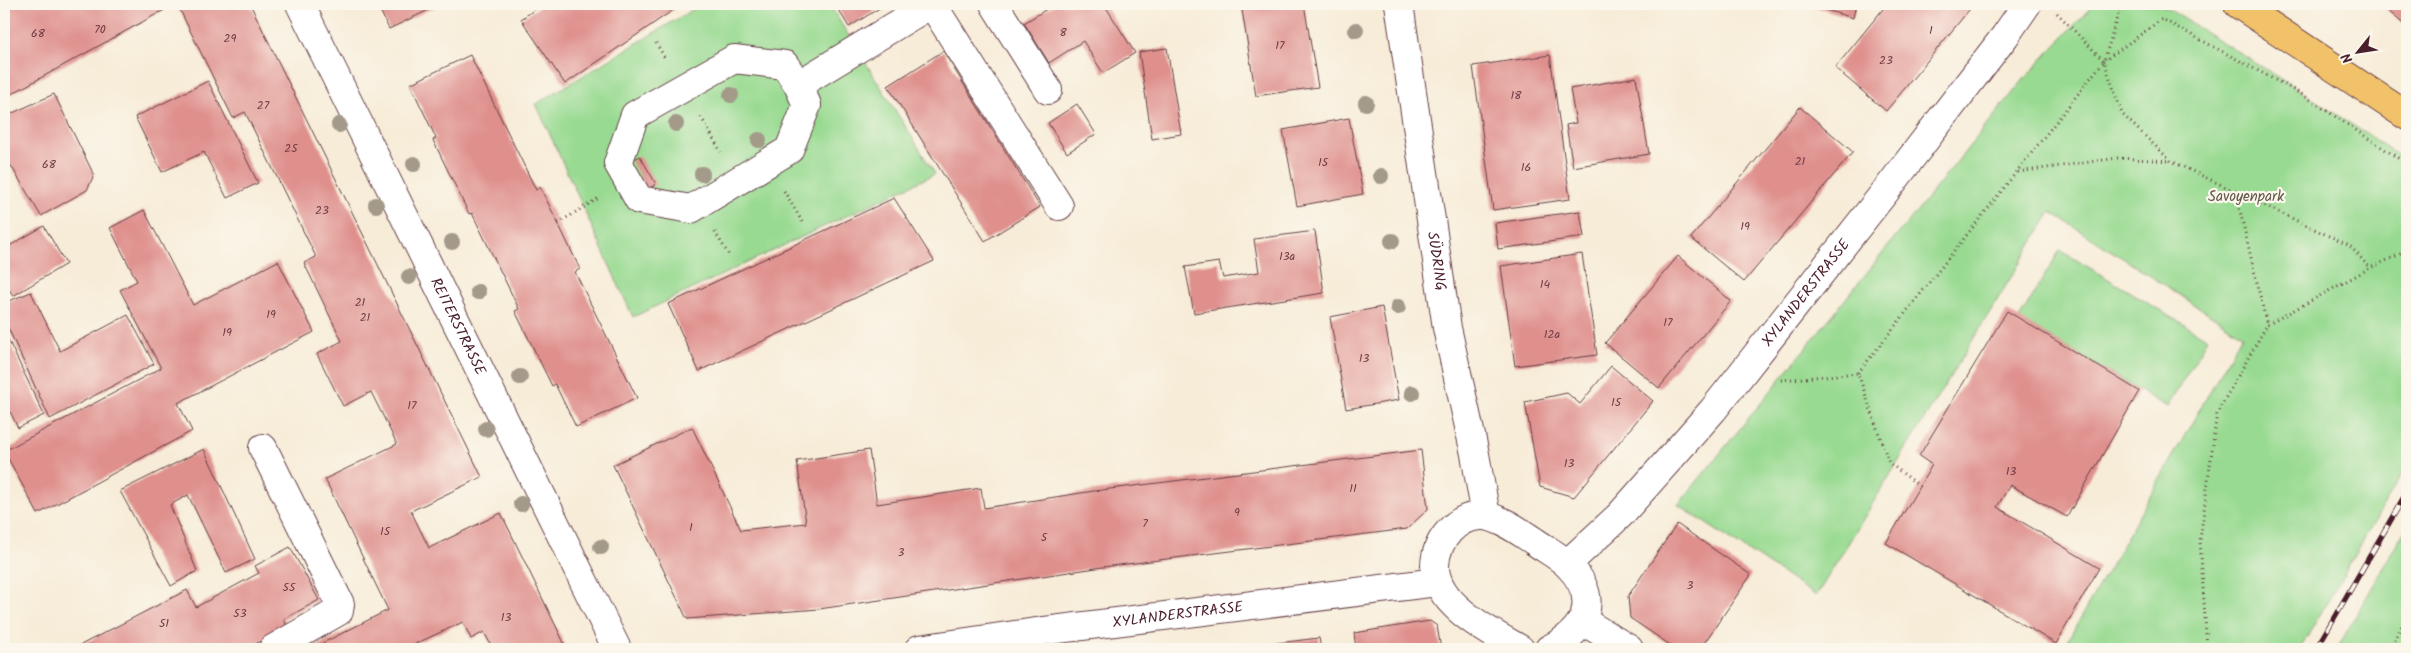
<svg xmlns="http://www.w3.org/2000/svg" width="2411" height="653" font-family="Kalam,sans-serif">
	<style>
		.green { fill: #98da91; stroke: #717c5e }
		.building { fill: #df908d }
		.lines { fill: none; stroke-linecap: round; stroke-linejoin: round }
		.minor-casing { stroke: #643e45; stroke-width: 30 }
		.major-casing { stroke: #643e45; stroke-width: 30 }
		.path { stroke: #643e45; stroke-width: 3; stroke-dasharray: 1 4; stroke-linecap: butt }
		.minor { stroke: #fff; stroke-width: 28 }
		.major { stroke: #f2c26a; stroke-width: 28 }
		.rail-casing { stroke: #4a1f2b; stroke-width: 5.5 }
		.rail { stroke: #fbf7ec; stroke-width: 4; stroke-dasharray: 11; stroke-linecap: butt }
		.tree { fill: #a49a8a }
		.labels { text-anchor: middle; stroke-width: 4.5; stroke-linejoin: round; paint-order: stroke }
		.number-label { font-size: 12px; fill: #6f3b44 }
		.park-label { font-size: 15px; fill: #61574a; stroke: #fbf7ec }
		.street-label { font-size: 15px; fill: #4a1f2b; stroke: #fbf7ec }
	</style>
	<rect width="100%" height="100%" fill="#fbf7ec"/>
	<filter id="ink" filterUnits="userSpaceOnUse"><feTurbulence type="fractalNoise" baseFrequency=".02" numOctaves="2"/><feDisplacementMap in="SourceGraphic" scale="10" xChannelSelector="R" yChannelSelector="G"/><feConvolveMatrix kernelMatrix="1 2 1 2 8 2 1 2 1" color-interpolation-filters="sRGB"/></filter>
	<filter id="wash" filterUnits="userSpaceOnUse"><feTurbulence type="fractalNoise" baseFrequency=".0096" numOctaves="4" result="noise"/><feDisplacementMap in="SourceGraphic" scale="20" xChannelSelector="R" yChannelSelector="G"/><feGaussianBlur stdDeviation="1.12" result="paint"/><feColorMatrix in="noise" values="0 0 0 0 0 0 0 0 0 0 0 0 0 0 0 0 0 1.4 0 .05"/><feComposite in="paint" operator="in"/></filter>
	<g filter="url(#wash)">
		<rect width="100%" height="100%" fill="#f7ecd8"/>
		<g class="green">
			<path d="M 702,4 L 829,4 L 935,174 L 633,317 L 536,104 Z"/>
			<path d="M 2094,4 L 2160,4 L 2298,89 L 2407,161 L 2407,465 L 2300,649 L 2063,649 L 2242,335 L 2051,212 L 1816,596 L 1678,505 L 2025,78 Z"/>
			<path d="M 2060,250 L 2208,339 L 2167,407 L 2019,319 Z"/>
			<path d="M 2407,526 L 2407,649 L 2337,649 Z"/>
		</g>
		<g id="blocks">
			<g class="building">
				<path d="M 18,4 L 175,4 L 4,98 L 4,11 Z"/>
				<path d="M 177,4 L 250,4 L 482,477 L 411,511 L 429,548 L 501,513 L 567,649 L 493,649 L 484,632 L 471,639 L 463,622 L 404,649 L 311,649 L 388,610 L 325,479 L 397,444 L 371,392 L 343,406 L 317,354 L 342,341 L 304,263 L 316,257 L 245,112 L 233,118 Z"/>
				<path d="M 377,4 L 441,4 L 389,29 Z"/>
				<path d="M 543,4 L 682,4 L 565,84 L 521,19 Z"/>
				<path d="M 835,4 L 886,4 L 849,27 Z"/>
				<path d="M 1055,4 L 1104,4 L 1135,53 L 1103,73 L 1083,41 L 1049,63 L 1024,23 Z"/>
				<path d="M 1241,4 L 1304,4 L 1318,87 L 1256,96 Z"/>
				<path d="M 1806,4 L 1856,4 L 1853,18 Z"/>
				<path d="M 1887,4 L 1974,4 L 1886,111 L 1835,68 Z"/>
				<path d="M 2380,4 L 2407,4 L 2407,27 Z"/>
				<path d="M 1167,48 L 1181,134 L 1152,139 L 1139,52 Z"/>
				<path d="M 943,51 L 1040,207 L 985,241 L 888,86 Z"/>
				<path d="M 470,55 L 536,190 L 540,187 L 558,223 L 580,269 L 575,272 L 637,398 L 576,427 L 555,384 L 552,386 L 515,311 L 519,309 L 472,213 L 469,214 L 433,140 L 436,138 L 410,84 Z"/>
				<path d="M 1550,55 L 1570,199 L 1493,210 L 1473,66 Z"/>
				<path d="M 1636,77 L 1649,154 L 1573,167 L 1566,125 L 1576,123 L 1570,89 Z"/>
				<path d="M 208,81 L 258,183 L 227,198 L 204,152 L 162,172 L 135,117 Z"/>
				<path d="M 54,94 L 94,175 L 87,190 L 41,216 L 4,154 L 4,117 Z"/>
				<path d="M 1077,104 L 1096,134 L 1067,153 L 1048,123 Z"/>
				<path d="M 1800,107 L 1853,152 L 1744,282 L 1691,238 Z"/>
				<path d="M 1349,118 L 1363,194 L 1297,206 L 1283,130 Z"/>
				<path d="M 640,156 L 656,184 L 647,190 L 631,161 Z"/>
				<path d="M 894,198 L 934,261 L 699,371 L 668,304 Z"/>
				<path d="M 144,210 L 193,305 L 278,261 L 314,332 L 178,403 L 192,431 L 38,514 L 4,451 L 161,368 L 120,290 L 137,281 L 110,228 Z"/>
				<path d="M 1580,211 L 1584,237 L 1498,249 L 1495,223 Z"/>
				<path d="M 44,226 L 66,264 L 13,296 L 4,280 L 4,249 Z"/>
				<path d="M 1315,231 L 1324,293 L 1194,313 L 1185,267 L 1219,262 L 1223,278 L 1259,272 L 1254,239 Z"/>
				<path d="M 1582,254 L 1597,355 L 1515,366 L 1501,266 Z"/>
				<path d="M 1678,256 L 1731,301 L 1659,388 L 1605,343 Z"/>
				<path d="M 31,292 L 60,351 L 128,315 L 154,364 L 50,419 L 4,319 L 4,303 Z"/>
				<path d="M 1382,307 L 1399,400 L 1346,409 L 1330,317 Z"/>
				<path d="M 2007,311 L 2139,391 L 2067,517 L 2010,485 L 1997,507 L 2099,568 L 2056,644 L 1886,543 L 1932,465 L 1919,456 Z"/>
				<path d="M 4,331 L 44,415 L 18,428 L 4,399 Z"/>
				<path d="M 1611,366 L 1653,401 L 1574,497 L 1540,487 L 1525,402 L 1567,393 L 1580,404 Z"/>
				<path d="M 692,427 L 741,530 L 806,523 L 797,461 L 869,450 L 877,504 L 981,488 L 984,508 L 1094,491 L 1421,450 L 1428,509 L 1407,529 L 1103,567 L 819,609 L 687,619 L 613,465 Z"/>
				<path d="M 204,449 L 255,559 L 226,573 L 188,495 L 170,505 L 197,571 L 171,586 L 120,491 Z"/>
				<path d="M 1677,524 L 1751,575 L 1700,649 L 1676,649 L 1630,618 L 1628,596 Z"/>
				<path d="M 290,547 L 319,600 L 284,619 L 287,627 L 246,649 L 218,649 L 216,645 L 208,649 L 73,649 L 187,590 L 196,607 L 259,573 L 255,566 Z"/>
				<path d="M 1430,621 L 1437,626 L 1441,649 L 1356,649 L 1354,633 Z"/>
				<path d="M 1319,638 L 1321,649 L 1236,649 L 1236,648 Z"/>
			</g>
		</g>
	</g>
	<g filter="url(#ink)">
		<use href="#blocks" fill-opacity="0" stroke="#643e45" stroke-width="1"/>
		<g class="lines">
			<defs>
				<g id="minor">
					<path id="s1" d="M 300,4 L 617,649"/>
					<path d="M 932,4 L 1059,206"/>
					<path d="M 994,4 L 1048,90"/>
					<path id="s2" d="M 1399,4 L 1447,328 L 1475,454 L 1486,516"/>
					<path d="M 734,59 L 785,65 L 798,85 L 807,105 L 789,150 L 691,209 L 639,200 L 618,163 L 635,115 Z"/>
					<path d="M 798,85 L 931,4"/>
					<path d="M 263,448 L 340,604 L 339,611 L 273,649"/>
					<path id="s3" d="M 1567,564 L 1620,515 L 1713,410 L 1892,183 L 2005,36 L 2027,4"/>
					<path d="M 1583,621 L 1629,649"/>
					<path id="s4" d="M 919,649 L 1043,631 L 1437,582"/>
					<path d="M 1520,649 C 1490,632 1434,604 1435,565 C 1436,540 1457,515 1483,516 C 1500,517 1520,532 1534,541 C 1545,549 1559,556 1568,565 C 1601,599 1587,630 1549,649"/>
				</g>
				<path id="major" d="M 2238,4 L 2407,116"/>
			</defs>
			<use href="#minor" class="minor-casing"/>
			<use href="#major" class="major-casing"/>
			<g class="path">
				<path d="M 2057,13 L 2104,61 L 2122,114 L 2171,161 L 2350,246 L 2370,268"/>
				<path d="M 656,43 L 666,60"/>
				<path d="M 2104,61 L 2162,19 L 2303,95 L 2407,164"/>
				<path d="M 701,117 L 721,152"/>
				<path d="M 2018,172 L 2118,158 L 2170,161"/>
				<path d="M 784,191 L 803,223"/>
				<path d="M 2236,194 L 2267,325 L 2370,268 L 2407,251"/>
				<path d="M 558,223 L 599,198"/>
				<path d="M 715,232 L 730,257"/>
				<path d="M 1858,373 L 2104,61 L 2121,4"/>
				<path d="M 1781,380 L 1858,373 L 1889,463 L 1920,486"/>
				<path d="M 2207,649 L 2200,540 L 2217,413 L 2267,325"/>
				<path d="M 2389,649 L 2407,617"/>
			</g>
			<use href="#minor" class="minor"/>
			<use href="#major" class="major"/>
			<defs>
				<path id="rail" d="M 2316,649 L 2407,492"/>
			</defs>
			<use href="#rail" class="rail-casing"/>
			<use href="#rail" class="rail"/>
		</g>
		<g class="tree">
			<circle cx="1356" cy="30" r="8"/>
			<circle cx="731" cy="95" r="8"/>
			<circle cx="1366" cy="103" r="8"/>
			<circle cx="676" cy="124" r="8"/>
			<circle cx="339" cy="125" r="8"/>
			<circle cx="759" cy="140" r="8"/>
			<circle cx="414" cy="164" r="8"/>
			<circle cx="702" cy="174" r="8"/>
			<circle cx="1381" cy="176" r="8"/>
			<circle cx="376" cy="205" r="8"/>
			<circle cx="1392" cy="241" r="8"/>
			<circle cx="452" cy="242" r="8"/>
			<circle cx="409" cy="277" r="8"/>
			<circle cx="478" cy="292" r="8"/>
			<circle cx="1398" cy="307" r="8"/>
			<circle cx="520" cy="377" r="8"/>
			<circle cx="1412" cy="393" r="8"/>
			<circle cx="486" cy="429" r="8"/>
			<circle cx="521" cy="504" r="8"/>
			<circle cx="601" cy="547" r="8"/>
		</g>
	</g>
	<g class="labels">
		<g class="number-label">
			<text x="100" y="33">70</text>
			<text x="1931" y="34">1</text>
			<text x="1063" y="36">8</text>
			<text x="38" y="37">68</text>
			<text x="230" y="42">29</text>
			<text x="1280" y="49">17</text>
			<text x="1886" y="64">23</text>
			<text x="1516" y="99">18</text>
			<text x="263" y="109">27</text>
			<text x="291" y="152">25</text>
			<text x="1800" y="165">21</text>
			<text x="1323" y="166">15</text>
			<text x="49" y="168">68</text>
			<text x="1526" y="171">16</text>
			<text x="322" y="214">23</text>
			<text x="1745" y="230">19</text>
			<text x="1287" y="260">13a</text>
			<text x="1545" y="288">14</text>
			<text x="360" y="306">21</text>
			<text x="271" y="318">19</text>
			<text x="365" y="321">21</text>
			<text x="1668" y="326">17</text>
			<text x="227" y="336">19</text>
			<text x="1552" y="338">12a</text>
			<text x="1364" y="362">13</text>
			<text x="1616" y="406">15</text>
			<text x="412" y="409">17</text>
			<text x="1569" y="467">13</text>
			<text x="2011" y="475">13</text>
			<text x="1353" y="492">11</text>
			<text x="1237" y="516">9</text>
			<text x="1145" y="527">7</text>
			<text x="691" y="531">1</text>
			<text x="385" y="535">15</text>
			<text x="1044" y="541">5</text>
			<text x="901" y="556">3</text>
			<text x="1690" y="589">3</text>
			<text x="289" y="591">55</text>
			<text x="240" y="617">53</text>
			<text x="506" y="621">13</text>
			<text x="164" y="627">51</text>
		</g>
		<g class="park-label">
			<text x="2246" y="201">Savoyenpark</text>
		</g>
		<g class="street-label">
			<text dy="5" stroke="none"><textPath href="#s2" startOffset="260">SÜDRING</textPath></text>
			<text dy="5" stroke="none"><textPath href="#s3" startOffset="362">XYLANDERSTRASSE</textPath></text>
			<text dy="5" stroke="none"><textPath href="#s1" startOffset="359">REITERSTRASSE</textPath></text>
			<text dy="5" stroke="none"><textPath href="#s4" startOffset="261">XYLANDERSTRASSE</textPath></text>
		</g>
	</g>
	<rect width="2411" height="653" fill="none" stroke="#fbf7ec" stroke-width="20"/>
	<g transform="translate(2358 52) rotate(240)" stroke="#fbf7ec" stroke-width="4" paint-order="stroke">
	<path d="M0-4L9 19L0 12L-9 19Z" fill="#4a1f2b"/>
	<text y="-8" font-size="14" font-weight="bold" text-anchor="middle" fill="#4a1f2b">N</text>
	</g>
</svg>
